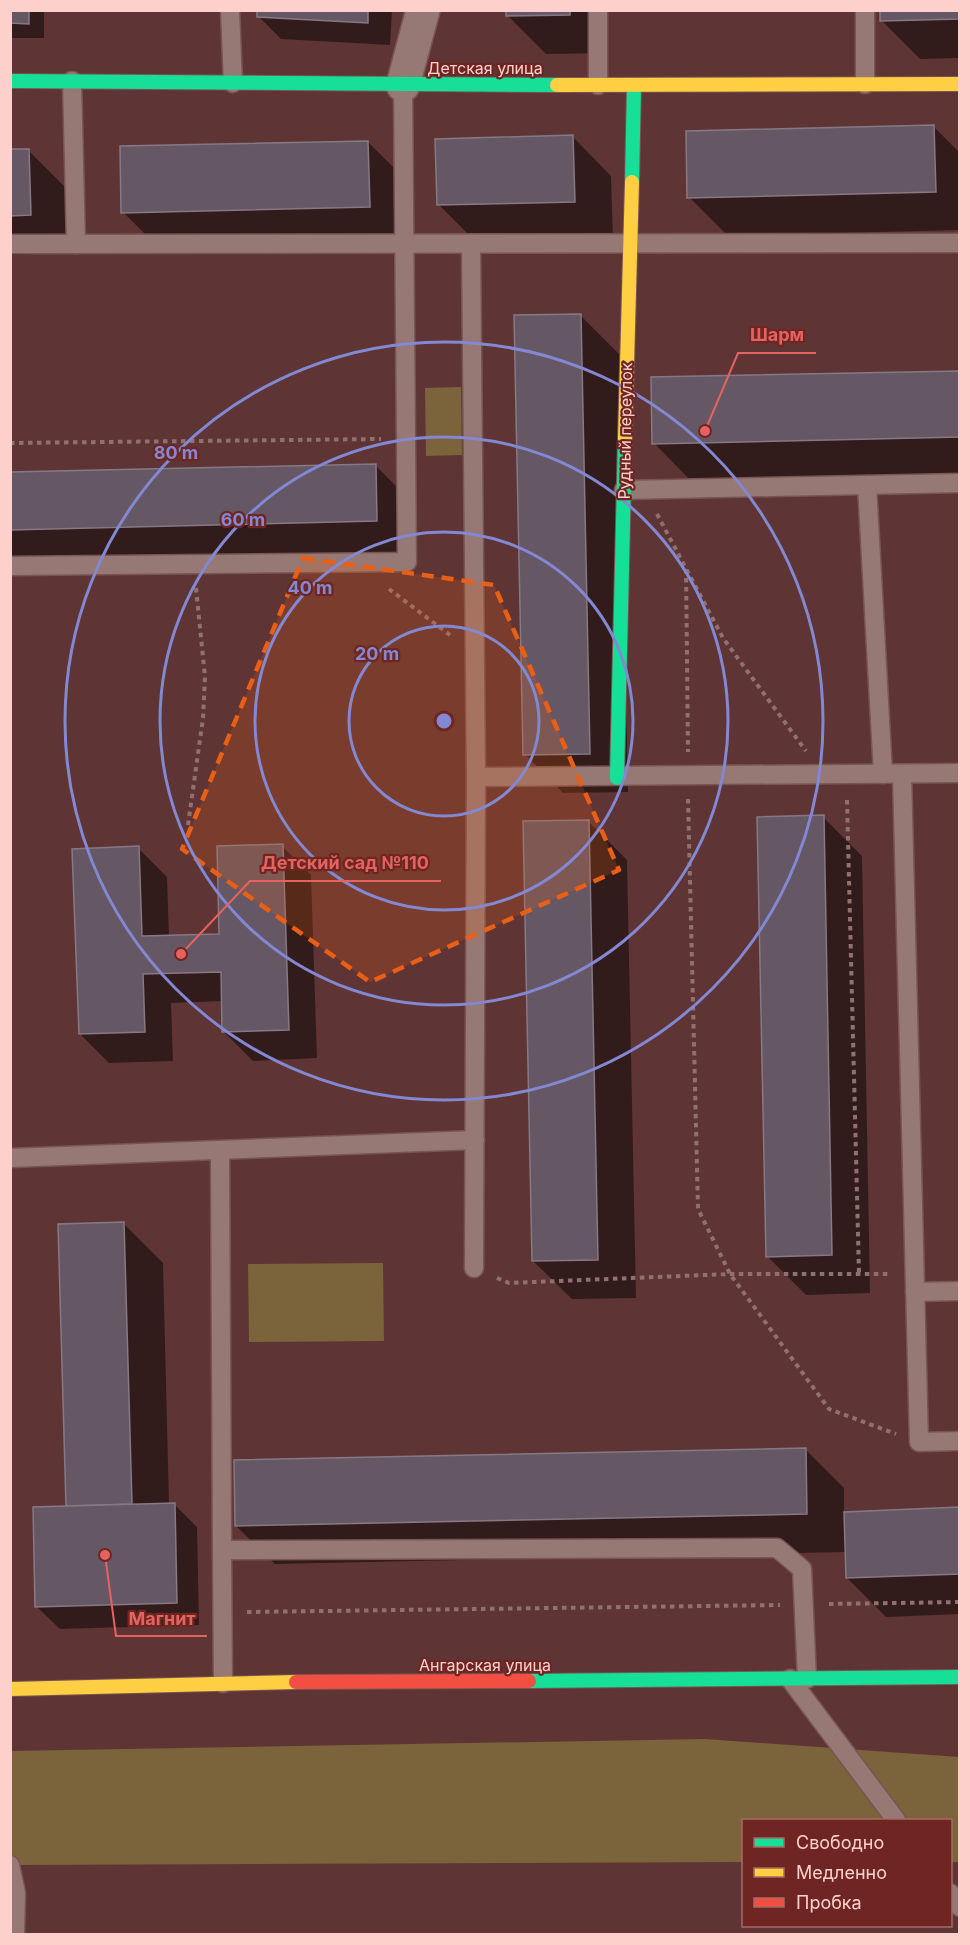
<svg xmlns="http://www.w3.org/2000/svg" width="970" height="1945" font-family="Inter,sans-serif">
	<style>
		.green { fill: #7b643b }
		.shadow { fill: #0007 }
		.building { fill: #655763; stroke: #867985; stroke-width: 1.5 }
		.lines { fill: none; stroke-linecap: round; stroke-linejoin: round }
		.lane-casing { stroke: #785452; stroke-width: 21 }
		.street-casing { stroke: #785452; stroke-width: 36 }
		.fast-casing { stroke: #785452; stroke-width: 16 }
		.slow-casing { stroke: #785452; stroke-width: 16 }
		.jam-casing { stroke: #785452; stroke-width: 16 }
		.path { stroke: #907170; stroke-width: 4; stroke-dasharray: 4.5 4.5; stroke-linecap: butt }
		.lane { stroke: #967875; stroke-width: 18 }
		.street { stroke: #967875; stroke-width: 33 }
		.fast { stroke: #16e098; stroke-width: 14 }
		.slow { stroke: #ffcf43; stroke-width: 14 }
		.jam { stroke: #f24e42; stroke-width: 14 }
		.marked { fill: #e95f16; fill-opacity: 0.2; stroke: #e95f16; stroke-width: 4.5; stroke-dasharray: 12 8; stroke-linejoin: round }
		.ring { fill: none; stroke: #8288d2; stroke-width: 3 }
		.labels { text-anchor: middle; stroke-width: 4.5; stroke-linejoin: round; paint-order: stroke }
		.street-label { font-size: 16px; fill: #fed0cb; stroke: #6f2622 }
		.centre { fill: #8288d2; stroke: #6f2622; stroke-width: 3 }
		.ring-label { font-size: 18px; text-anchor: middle; font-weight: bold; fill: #8288d2; stroke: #6f2622; stroke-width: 4.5; stroke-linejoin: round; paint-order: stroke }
		.leader { fill: none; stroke: #e46361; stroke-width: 2 }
		.callout-dot { fill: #e46361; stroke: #6f2622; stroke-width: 2 }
		.callout-label { font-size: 18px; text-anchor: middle; font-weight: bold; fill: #e46361; stroke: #6f2622; stroke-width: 4.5; stroke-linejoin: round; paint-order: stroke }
	</style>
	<rect width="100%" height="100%" fill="#5e3534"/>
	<g class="green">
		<path d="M 461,387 L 462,455 L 426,456 L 425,388 Z"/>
		<path d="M 383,1263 L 384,1341 L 249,1342 L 248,1264 Z"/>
		<path d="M 705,1739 L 959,1757 L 959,1862 L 951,1862 L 950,1820 L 744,1820 L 743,1862 L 11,1865 L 10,1751 Z"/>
	</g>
	<g class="shadow">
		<rect x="10" y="10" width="34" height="28"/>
		<path d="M 258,10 L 392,10 L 390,45 L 281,39 L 258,16 Z"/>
		<path d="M 507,10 L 608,10 L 608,53 L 546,54 L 507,15 Z"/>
		<path d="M 960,10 L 960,58 L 920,59 L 882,21 Z"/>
		<path d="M 934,127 L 960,153 L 960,230 L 728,236 L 689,197 Z"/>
		<path d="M 573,137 L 611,176 L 613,240 L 477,243 L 438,204 Z"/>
		<path d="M 368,142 L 407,181 L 408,245 L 162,251 L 123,212 Z"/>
		<path d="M 28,150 L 67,189 L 69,253 L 10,255 L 10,151 Z"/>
		<path d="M 580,315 L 619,354 L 628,792 L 563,793 L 525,754 Z"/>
		<path d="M 960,372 L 960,476 L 692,482 L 654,443 Z"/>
		<path d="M 375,465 L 414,504 L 415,559 L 10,569 L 10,474 Z"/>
		<path d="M 823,817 L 862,856 L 870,1293 L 806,1295 L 767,1256 Z"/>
		<path d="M 588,821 L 627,860 L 636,1298 L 572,1299 L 533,1261 Z"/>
		<path d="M 282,846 L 311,875 L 317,1058 L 253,1061 L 224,1032 L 223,1001 L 171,1003 L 173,1061 L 109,1063 L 80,1034 L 138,848 L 167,877 L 169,937 L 221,935 Z"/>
		<path d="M 124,1224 L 163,1263 L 169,1504 L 174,1504 L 197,1527 L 199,1625 L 60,1629 L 37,1607 L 68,1508 L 60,1226 Z"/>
		<path d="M 805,1449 L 844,1488 L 844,1514 L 960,1509 L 960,1614 L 886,1617 L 847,1578 L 846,1552 L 275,1564 L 236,1526 Z"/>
	</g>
	<g class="building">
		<path d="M 10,10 L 29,10 L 29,24 L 10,23 Z"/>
		<path d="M 257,10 L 368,10 L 368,23 L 257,17 Z"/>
		<path d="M 506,10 L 570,10 L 570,15 L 506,16 Z"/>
		<path d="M 880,10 L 960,10 L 960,19 L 880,21 Z"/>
		<path d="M 934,125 L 936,192 L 687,198 L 686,131 Z"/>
		<path d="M 573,135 L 575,202 L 437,205 L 435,139 Z"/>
		<path d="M 368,141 L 370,207 L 121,213 L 120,146 Z"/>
		<path d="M 10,149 L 29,149 L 31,215 L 10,216 Z"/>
		<path d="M 581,314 L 590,754 L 523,755 L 514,315 Z"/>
		<path d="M 960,371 L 960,437 L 652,444 L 651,377 Z"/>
		<path d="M 376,464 L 377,521 L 10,530 L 10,472 Z"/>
		<path d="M 824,815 L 832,1255 L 766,1257 L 757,817 Z"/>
		<path d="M 589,820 L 598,1260 L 532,1261 L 523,821 Z"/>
		<path d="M 283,844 L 289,1030 L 222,1032 L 221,972 L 143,974 L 145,1032 L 79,1034 L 72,849 L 139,846 L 142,936 L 219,934 L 217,846 Z"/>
		<path d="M 124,1222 L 132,1504 L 66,1506 L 58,1224 Z"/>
		<path d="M 806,1448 L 807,1514 L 235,1526 L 234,1460 Z"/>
		<path d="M 175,1503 L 177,1603 L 35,1607 L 33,1507 Z"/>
		<path d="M 960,1507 L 960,1574 L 846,1578 L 844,1512 Z"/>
	</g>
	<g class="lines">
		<defs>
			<g id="lane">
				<path d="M 230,10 L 233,83"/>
				<path d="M 865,10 L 865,84"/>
				<path d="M 72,81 L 76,244"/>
				<path d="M 598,85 L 598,10"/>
				<path d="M 10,244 L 960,243"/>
				<path d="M 471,244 L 476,777"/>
				<path d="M 867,485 L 883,774"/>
				<path d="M 624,490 L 960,483"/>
				<path d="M 10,566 L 407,562 L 403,85"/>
				<path d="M 902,774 L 919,1442 L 960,1441"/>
				<path d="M 220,1150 L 222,1550"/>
				<path d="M 10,1158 L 475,1140"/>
				<path d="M 474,1268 L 476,777 L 960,773"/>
				<path d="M 915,1292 L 960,1291"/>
				<path d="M 790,1679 L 896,1820"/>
				<path d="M 223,1683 L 222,1550 L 777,1548 L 802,1569 L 807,1679"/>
				<path d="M 10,1865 L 16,1893 L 15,1934"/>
				<path d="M 950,1893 L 960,1907"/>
			</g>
			<path id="street" d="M 403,85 L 423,10"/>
			<g id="fast">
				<path d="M 10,81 L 557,85"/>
				<path d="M 632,182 L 634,85"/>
				<path d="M 617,778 L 625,438"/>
				<path d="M 529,1681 L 960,1677"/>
			</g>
			<g id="slow">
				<path d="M 557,85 L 960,84"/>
				<path d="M 625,438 L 632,182"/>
				<path d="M 10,1689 L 296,1682"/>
			</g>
			<path id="jam" d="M 296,1682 L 529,1681"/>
		</defs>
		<use href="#lane" class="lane-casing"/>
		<use href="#street" class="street-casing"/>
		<use href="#fast" class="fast-casing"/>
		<use href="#slow" class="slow-casing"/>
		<use href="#jam" class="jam-casing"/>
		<g class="path">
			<path d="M 10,443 L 381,439"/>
			<path d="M 657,514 L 723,638 L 806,751"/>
			<path d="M 686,569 L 688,752"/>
			<path d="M 389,589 L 450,635"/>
			<path d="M 688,799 L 698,1209 L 730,1274 L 829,1409 L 896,1434"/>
			<path d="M 847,800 L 859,1274"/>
			<path d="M 188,825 L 203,718 L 205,677 L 196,588"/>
			<path d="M 497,1278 L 509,1283 L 730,1274 L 890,1274"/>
			<path d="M 829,1604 L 960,1602"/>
			<path d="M 247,1612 L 780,1605"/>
		</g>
		<use href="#lane" class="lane"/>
		<use href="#street" class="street"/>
		<use href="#fast" class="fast"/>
		<use href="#slow" class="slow"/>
		<use href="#jam" class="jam"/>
	</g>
	<path class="marked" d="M 303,558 L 494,585 L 619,870 L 370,982 L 182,849 Z"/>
	<g class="ring">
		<circle cx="444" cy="721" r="95"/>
		<circle cx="444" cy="721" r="189"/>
		<circle cx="444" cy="721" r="284"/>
		<circle cx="444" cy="721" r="379"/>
	</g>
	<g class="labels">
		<g class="street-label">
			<text x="485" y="74">Детская улица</text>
			<text transform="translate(625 431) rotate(-89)" y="6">Рудный переулок</text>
			<text x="485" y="1671">Ангарская улица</text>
		</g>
	</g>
	<circle cx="444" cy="721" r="9" class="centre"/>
	<g class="ring-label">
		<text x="176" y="459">80 m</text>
		<text x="243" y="526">60 m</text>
		<text x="310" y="594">40 m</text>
		<text x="377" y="660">20 m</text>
	</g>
	<path class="leader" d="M705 431L738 353H816M181 954L250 881H441M105 1555L116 1636H207"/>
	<g class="callout-dot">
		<circle cx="705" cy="431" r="6"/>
		<circle cx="181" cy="954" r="6"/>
		<circle cx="105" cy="1555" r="6"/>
	</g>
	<g class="callout-label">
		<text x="777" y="341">Шарм</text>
		<text x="345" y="869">Детский сад №110</text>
		<text x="162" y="1625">Магнит</text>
	</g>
	<rect width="970" height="1945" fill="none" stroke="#fed0cb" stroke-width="24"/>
	<rect x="742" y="1819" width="210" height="108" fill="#6f2622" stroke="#a86a66" stroke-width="1.5"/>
	<rect x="754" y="1838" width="30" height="9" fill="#16e098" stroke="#a86a66" stroke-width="1.5"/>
	<text x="796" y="1849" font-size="18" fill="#fed0cb">Свободно</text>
	<rect x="754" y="1868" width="30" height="9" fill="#ffcf43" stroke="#a86a66" stroke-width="1.5"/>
	<text x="796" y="1879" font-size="18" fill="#fed0cb">Медленно</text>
	<rect x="754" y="1898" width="30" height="9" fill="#f24e42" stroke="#a86a66" stroke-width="1.5"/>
	<text x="796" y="1909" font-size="18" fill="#fed0cb">Пробка</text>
</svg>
